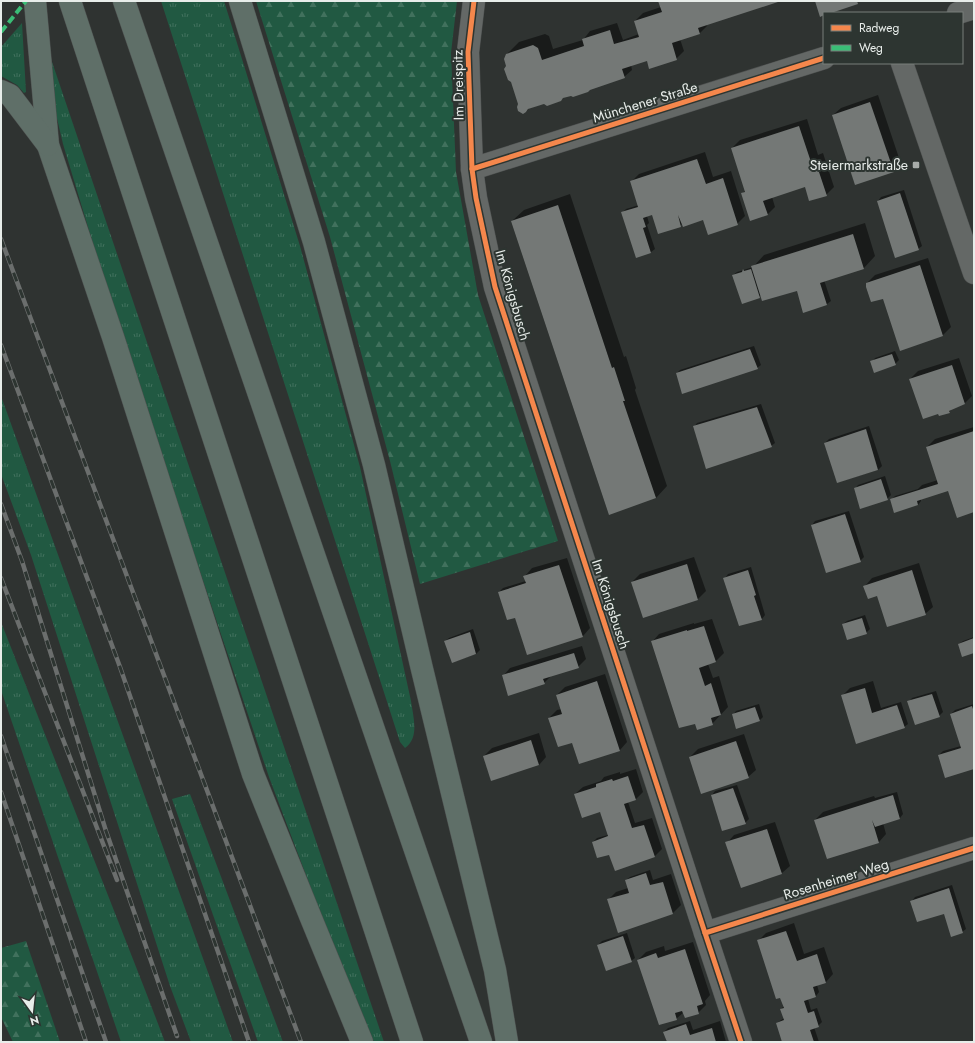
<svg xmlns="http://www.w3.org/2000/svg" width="975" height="1043" font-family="Jost,sans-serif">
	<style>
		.grass { fill: url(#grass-tufts) }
		.forest { fill: url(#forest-firs) }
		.shadow { fill: #0007 }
		.building { fill: #747876 }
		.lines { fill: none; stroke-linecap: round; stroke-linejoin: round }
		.minor-casing { stroke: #4e5150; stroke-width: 23 }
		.motorway-casing { stroke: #4e5150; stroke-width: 23 }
		.minor { stroke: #646866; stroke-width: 22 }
		.motorway { stroke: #5f6f68; stroke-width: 22 }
		.rail-casing { stroke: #6b6e6d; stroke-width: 4.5 }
		.rail { stroke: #2d3531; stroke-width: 3; stroke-dasharray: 9; stroke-linecap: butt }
		.quiet { stroke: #3abd76; stroke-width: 4; stroke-dasharray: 8 4; stroke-linecap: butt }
		.cycleway-casing { stroke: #2d3531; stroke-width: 8 }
		.cycleway { stroke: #f5874c; stroke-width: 5 }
		.poi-dot { fill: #a7aca9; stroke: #2d3531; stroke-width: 1.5 }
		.labels { text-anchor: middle; stroke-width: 4; stroke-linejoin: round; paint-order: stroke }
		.street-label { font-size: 14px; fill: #e8edea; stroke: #2d3531 }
		.poi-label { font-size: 14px; fill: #e8edea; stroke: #2d3531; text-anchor: end }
	</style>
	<defs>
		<pattern id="grass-tufts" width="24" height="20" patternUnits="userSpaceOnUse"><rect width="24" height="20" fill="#215942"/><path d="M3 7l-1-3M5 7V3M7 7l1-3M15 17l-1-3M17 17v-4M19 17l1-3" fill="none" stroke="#41715d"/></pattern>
		<pattern id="forest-firs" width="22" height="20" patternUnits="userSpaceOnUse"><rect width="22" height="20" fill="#215942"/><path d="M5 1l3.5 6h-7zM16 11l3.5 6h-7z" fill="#41715d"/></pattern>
	</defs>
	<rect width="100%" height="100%" fill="#2f3331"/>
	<g class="grass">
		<path d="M 161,1 L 224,1 L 300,246 L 360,467 L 411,701 C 413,716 420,738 405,748 L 400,742 Z"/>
		<path d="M 22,23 L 26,92 L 24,93 L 17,85 L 1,76 L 1,47 Z"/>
		<path d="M 50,56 L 384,1042 L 374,1042 L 321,915 L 269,777 L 121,337 L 63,144 L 52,97 Z"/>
		<path d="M 1,396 L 233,1042 L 191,1042 L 170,986 L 31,555 L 1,474 Z"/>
		<path d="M 1,622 L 147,995 L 165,1042 L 121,1042 L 1,690 Z"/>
		<path d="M 190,794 L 283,1042 L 258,1042 L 172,799 Z"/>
	</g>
	<g class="forest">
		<path d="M 256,1 L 457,1 L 451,53 L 456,172 L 478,295 L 558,541 L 420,584 L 390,461 L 330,237 Z"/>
		<path d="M 26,941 L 60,1042 L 13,1042 L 1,1017 L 1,948 Z"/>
	</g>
	<g class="shadow">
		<path d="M 659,1 L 779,1 L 706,24 L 707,26 L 699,34 L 680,39 L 684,51 L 676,59 L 647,60 L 631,65 L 632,70 L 624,77 L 564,97 L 561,100 L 530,107 L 526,112 L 519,104 L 507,66 L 507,54 L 519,42 L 545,34 L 549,36 L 553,49 L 583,40 L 590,31 L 617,23 L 623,40 L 639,34 L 635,21 L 643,13 L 661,7 Z"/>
		<path d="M 878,95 L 901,164 L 893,171 L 833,115 L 841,108 Z"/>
		<path d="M 807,119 L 818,155 L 823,153 L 834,187 L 826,195 L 806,186 L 772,197 L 775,207 L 767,215 L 742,194 L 746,190 L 732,148 L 740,140 Z"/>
		<path d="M 705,152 L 713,177 L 731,171 L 745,216 L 737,224 L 704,219 L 683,224 L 659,233 L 653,214 L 647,216 L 649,223 L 647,225 L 655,249 L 651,252 L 637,257 L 622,213 L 626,209 L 639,205 L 631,182 L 639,174 Z"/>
		<path d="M 904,190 L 922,246 L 918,249 L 878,201 L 881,197 Z"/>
		<path d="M 570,194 L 624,357 L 626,356 L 636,388 L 635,390 L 667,486 L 656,498 L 512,221 L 524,210 Z"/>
		<path d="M 865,223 L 875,256 L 864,268 L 824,280 L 831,301 L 827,304 L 804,312 L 801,288 L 762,295 L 742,303 L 733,275 L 737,272 L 753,267 L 764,255 Z"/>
		<path d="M 928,258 L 951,327 L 943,335 L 901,350 L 884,297 L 867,283 L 875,275 Z"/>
		<path d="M 754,346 L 761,365 L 757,368 L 677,373 L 680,370 Z"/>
		<path d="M 895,351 L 899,360 L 895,364 L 872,362 L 875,358 Z"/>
		<path d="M 959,358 L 972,396 L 964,404 L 953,408 L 949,412 L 910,379 L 918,371 Z"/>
		<path d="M 761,404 L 775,443 L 771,446 L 694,427 L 697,423 Z"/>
		<path d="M 869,426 L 882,466 L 878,470 L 838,482 L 825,443 L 829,439 Z"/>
		<path d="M 974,427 L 974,511 L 948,490 L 921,499 L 921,501 L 918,505 L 891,500 L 895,496 L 918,489 L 922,485 L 938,480 L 927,447 L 935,439 Z"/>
		<path d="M 885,476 L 891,495 L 887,499 L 855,489 L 858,485 Z"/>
		<path d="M 849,511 L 864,557 L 860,561 L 812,525 L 815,521 Z"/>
		<path d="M 694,557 L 706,591 L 698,599 L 643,616 L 632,582 L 640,574 Z"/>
		<path d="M 567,558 L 590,628 L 583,636 L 527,653 L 515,617 L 499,592 L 503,588 L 526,581 L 525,576 L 532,568 Z"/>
		<path d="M 919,563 L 933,607 L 925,614 L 878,594 L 865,586 L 872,578 Z"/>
		<path d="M 751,567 L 765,615 L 762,619 L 725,578 L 728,574 Z"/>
		<path d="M 865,615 L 870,629 L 866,633 L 843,624 L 847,621 Z"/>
		<path d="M 712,619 L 724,653 L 716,661 L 708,664 L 713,678 L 719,676 L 728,707 L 712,724 L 652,642 L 659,634 L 694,623 L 694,624 Z"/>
		<path d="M 473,629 L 480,650 L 476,654 L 453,662 L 445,641 L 449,638 Z"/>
		<path d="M 974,637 L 974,652 L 959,644 L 963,641 Z"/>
		<path d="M 582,646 L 586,659 L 578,667 L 552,675 L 544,683 L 503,676 L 510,668 Z"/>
		<path d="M 605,674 L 627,742 L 620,750 L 580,763 L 573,742 L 549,718 L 557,710 L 562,709 L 557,695 L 565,687 Z"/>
		<path d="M 873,681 L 881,708 L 901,702 L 908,724 L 904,727 L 857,742 L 842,696 L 850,688 Z"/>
		<path d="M 936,691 L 943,712 L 939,716 L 909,702 L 912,698 Z"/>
		<path d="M 759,704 L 763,717 L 759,721 L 733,715 L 736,711 Z"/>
		<path d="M 974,704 L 974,768 L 939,755 L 943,751 L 961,746 L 951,714 L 955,710 Z"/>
		<path d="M 539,733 L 546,757 L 539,765 L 484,756 L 492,748 Z"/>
		<path d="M 744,734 L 756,770 L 748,777 L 690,757 L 698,749 Z"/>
		<path d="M 636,769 L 643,792 L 636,799 L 628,802 L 635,823 L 652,818 L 662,849 L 654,857 L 610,853 L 593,842 L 597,838 L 608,835 L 601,813 L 575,794 L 583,787 L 601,781 L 604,777 L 620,772 L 620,774 Z"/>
		<path d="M 737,785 L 749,819 L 745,823 L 712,795 L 715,791 Z"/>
		<path d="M 897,792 L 903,814 L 900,818 L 883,823 L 886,834 L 879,842 L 815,820 L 823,812 L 874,796 L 875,798 Z"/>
		<path d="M 775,822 L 790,866 L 782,873 L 727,843 L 734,835 Z"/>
		<path d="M 650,870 L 653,880 L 671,874 L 681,905 L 673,913 L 618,931 L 608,900 L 616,892 L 628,888 L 626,880 L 630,877 Z"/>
		<path d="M 952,885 L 966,929 L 962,932 L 944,913 L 912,901 L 915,897 Z"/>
		<path d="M 794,923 L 804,954 L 824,947 L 833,974 L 826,982 L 817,985 L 819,992 L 816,996 L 808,999 L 811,1010 L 817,1008 L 822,1022 L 818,1026 L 814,1027 L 819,1042 L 783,1042 L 777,1023 L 784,1018 L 781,1009 L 784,1006 L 758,941 L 766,933 Z"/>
		<path d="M 627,933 L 635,958 L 631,961 L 598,945 L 602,941 Z"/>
		<path d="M 693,942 L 710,995 L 705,1001 L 706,1005 L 698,1013 L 684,1012 L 676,1019 L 638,960 L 646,952 L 664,946 L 665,951 Z"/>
		<path d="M 690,1021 L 693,1030 L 720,1021 L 726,1042 L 667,1042 L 664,1032 L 668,1028 Z"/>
	</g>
	<g class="building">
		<path d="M 658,1 L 781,1 L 698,28 L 700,34 L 672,43 L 677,60 L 649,69 L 647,61 L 622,69 L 625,78 L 590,90 L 588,92 L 573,97 L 571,96 L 563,98 L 561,101 L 547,106 L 544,104 L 528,109 L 526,112 L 523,114 L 518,111 L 517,107 L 518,104 L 511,82 L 508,80 L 504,69 L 506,66 L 504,59 L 506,54 L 533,45 L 538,48 L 542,60 L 584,46 L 582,39 L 610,30 L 614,44 L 639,37 L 634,21 L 662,12 Z"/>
		<path d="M 815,1 L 857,1 L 858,4 L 831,13 L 824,13 L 824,15 L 820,17 Z"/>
		<path d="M 870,102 L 894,172 L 855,185 L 832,115 Z"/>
		<path d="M 799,126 L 811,162 L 815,160 L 827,196 L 809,201 L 805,187 L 763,201 L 768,215 L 750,221 L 741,193 L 745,192 L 731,148 Z"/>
		<path d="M 697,159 L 706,184 L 723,178 L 738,225 L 708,235 L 703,220 L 683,227 L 678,215 L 681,227 L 658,234 L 652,215 L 643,218 L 646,227 L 643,228 L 651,253 L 636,258 L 621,212 L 638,207 L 630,181 Z"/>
		<path d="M 900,193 L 919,250 L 895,258 L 877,201 Z"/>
		<path d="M 558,205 L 612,368 L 614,367 L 625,401 L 623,401 L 656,498 L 609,515 L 511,221 Z"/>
		<path d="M 853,234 L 864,269 L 820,283 L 827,305 L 803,313 L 797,291 L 762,301 L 751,266 Z"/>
		<path d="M 920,265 L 943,336 L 900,351 L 883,299 L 871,302 L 866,287 L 866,283 Z"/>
		<path d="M 743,269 L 744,271 L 751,269 L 760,298 L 742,304 L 732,275 L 742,272 Z"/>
		<path d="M 750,349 L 758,369 L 682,394 L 676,373 Z"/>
		<path d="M 892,354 L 896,365 L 874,373 L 870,361 Z"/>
		<path d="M 952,365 L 965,404 L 949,411 L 950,413 L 939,416 L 938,414 L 923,419 L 909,379 Z"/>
		<path d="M 757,407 L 772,447 L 706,469 L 693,426 Z"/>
		<path d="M 866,429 L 878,470 L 837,483 L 824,443 Z"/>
		<path d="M 974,431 L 974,512 L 957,518 L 948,491 L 917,501 L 918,505 L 894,513 L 890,499 L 938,484 L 926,447 Z"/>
		<path d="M 881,479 L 888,500 L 860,509 L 854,488 Z"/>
		<path d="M 845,514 L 861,562 L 826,573 L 811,525 Z"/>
		<path d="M 687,564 L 698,600 L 643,618 L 631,582 Z"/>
		<path d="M 559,565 L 583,637 L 527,655 L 515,618 L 507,620 L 498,592 L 526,583 L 523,576 Z"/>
		<path d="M 748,570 L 756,595 L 754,596 L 762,620 L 739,626 L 723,578 Z"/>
		<path d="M 912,570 L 926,615 L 887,627 L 877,596 L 868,599 L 863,586 Z"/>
		<path d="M 862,618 L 867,634 L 847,640 L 842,624 Z"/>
		<path d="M 704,626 L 716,662 L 699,668 L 705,686 L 711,683 L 721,715 L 711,718 L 713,725 L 697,730 L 695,724 L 679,728 L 651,641 L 687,630 L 687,631 Z"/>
		<path d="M 470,632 L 476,654 L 452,663 L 444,641 Z"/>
		<path d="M 974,638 L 974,653 L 962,657 L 958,644 Z"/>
		<path d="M 574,653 L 579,668 L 543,679 L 545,684 L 508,696 L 502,675 Z"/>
		<path d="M 597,681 L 620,751 L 579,764 L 572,743 L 558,747 L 548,718 L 562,714 L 556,695 Z"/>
		<path d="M 865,688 L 872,713 L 897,705 L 905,728 L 856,744 L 841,695 Z"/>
		<path d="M 932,694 L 940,717 L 915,725 L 907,701 Z"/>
		<path d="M 972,706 L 974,712 L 974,769 L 945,778 L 938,755 L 961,748 L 950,714 Z"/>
		<path d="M 755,707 L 760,721 L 736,729 L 732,714 Z"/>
		<path d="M 531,740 L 539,765 L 491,781 L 483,756 Z"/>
		<path d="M 736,741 L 749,778 L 701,794 L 689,757 Z"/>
		<path d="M 628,776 L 636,800 L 624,804 L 632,828 L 644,825 L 655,857 L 615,871 L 609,855 L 597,858 L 592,842 L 608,836 L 600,812 L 582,818 L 574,794 L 596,787 L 596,784 L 612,779 L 613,781 Z"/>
		<path d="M 733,788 L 746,824 L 722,831 L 711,795 Z"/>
		<path d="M 893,795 L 900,819 L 875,827 L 872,820 L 879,843 L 827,859 L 814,820 Z"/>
		<path d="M 767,829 L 782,874 L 741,888 L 725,842 Z"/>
		<path d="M 646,873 L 650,885 L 663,882 L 673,914 L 618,933 L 607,899 L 629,893 L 625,880 Z"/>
		<path d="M 949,888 L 963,933 L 951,937 L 944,914 L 917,922 L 910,901 Z"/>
		<path d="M 786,931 L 797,961 L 817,954 L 826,983 L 813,987 L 816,997 L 804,1001 L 808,1013 L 814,1011 L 819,1027 L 810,1030 L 814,1042 L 782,1042 L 776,1023 L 784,1020 L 780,1009 L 784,1008 L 780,998 L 776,999 L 757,940 Z"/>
		<path d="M 623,936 L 632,962 L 606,971 L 597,945 Z"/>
		<path d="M 685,949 L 703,1004 L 697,1006 L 699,1014 L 685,1018 L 682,1011 L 675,1013 L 677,1020 L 659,1025 L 637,960 L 656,953 L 658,958 Z"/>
		<path d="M 686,1024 L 690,1035 L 712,1028 L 716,1042 L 667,1042 L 663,1032 Z"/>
	</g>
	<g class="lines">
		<defs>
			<g id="minor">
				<path d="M 474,1 L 468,52 L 472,169 L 476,198 L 495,287 L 705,933 L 741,1042"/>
				<path d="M 958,13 L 974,8"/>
				<path d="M 902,63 L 974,273"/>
				<path d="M 472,169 L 824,58"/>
				<path d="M 705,933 L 974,848"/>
			</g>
			<g id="motorway">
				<path d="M 35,1 L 48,145 L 113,337 L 253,774 L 311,918 L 362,1042"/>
				<path d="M 70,1 L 412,1042"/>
				<path d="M 124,1 L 481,1042"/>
				<path d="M 240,1 L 314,242 L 374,465 L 422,669 L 495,970 L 507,1042"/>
				<path d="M 1,91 L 10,95 L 48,145"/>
			</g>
		</defs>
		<use href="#minor" class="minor-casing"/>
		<use href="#motorway" class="motorway-casing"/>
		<use href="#minor" class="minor"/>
		<use href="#motorway" class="motorway"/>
		<defs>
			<g id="rail">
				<path d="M 1,239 L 301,1042"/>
				<path d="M 1,345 L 120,667 L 249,1042"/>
				<path d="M 1,504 L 22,561 L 106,831 L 177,1036"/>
				<path d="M 1,578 L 117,880"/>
				<path d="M 1,736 L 106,1042"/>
				<path d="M 1,792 L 86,1042"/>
			</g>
		</defs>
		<use href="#rail" class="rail-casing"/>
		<use href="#rail" class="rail"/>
		<path class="quiet" d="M 1,32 L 26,1"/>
		<defs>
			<g id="cycleway">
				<path d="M 474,1 L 468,52 L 472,169 L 476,198 L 495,287 L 705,933 L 741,1042"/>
				<path d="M 472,169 L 824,58"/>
				<path d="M 705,933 L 974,848"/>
			</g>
		</defs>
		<use href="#cycleway" class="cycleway-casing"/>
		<use href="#cycleway" class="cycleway"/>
	</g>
	<rect class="poi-dot" x="912" y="161" width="8" height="8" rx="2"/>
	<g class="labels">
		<g class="street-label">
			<text transform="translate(458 85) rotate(-91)" y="5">Im Dreispitz</text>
			<text transform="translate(645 102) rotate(-17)" y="5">Münchener Straße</text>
			<text transform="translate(513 295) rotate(74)" y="5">Im Königsbusch</text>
			<text transform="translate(611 604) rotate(72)" y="5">Im Königsbusch</text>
			<text transform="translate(836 879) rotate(-17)" y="5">Rosenheimer Weg</text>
		</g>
		<g class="poi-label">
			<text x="908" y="170">Steiermarkstraße</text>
		</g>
	</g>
	<rect width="975" height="1043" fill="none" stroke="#e8edea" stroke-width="4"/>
	<rect x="823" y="12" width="140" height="52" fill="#2d3531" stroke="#787f7b"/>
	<rect x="831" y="25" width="20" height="6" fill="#f5874c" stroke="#787f7b"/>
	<text x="859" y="32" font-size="12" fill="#e8edea">Radweg</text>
	<rect x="831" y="45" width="20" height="6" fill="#3abd76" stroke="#787f7b"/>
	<text x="859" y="52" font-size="12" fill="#e8edea">Weg</text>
	<g transform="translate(32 1011) rotate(165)" stroke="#2d3531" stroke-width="3" paint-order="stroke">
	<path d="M0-3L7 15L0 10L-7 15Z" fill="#e8edea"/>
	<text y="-6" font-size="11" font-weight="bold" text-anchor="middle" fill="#e8edea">N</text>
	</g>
</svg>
